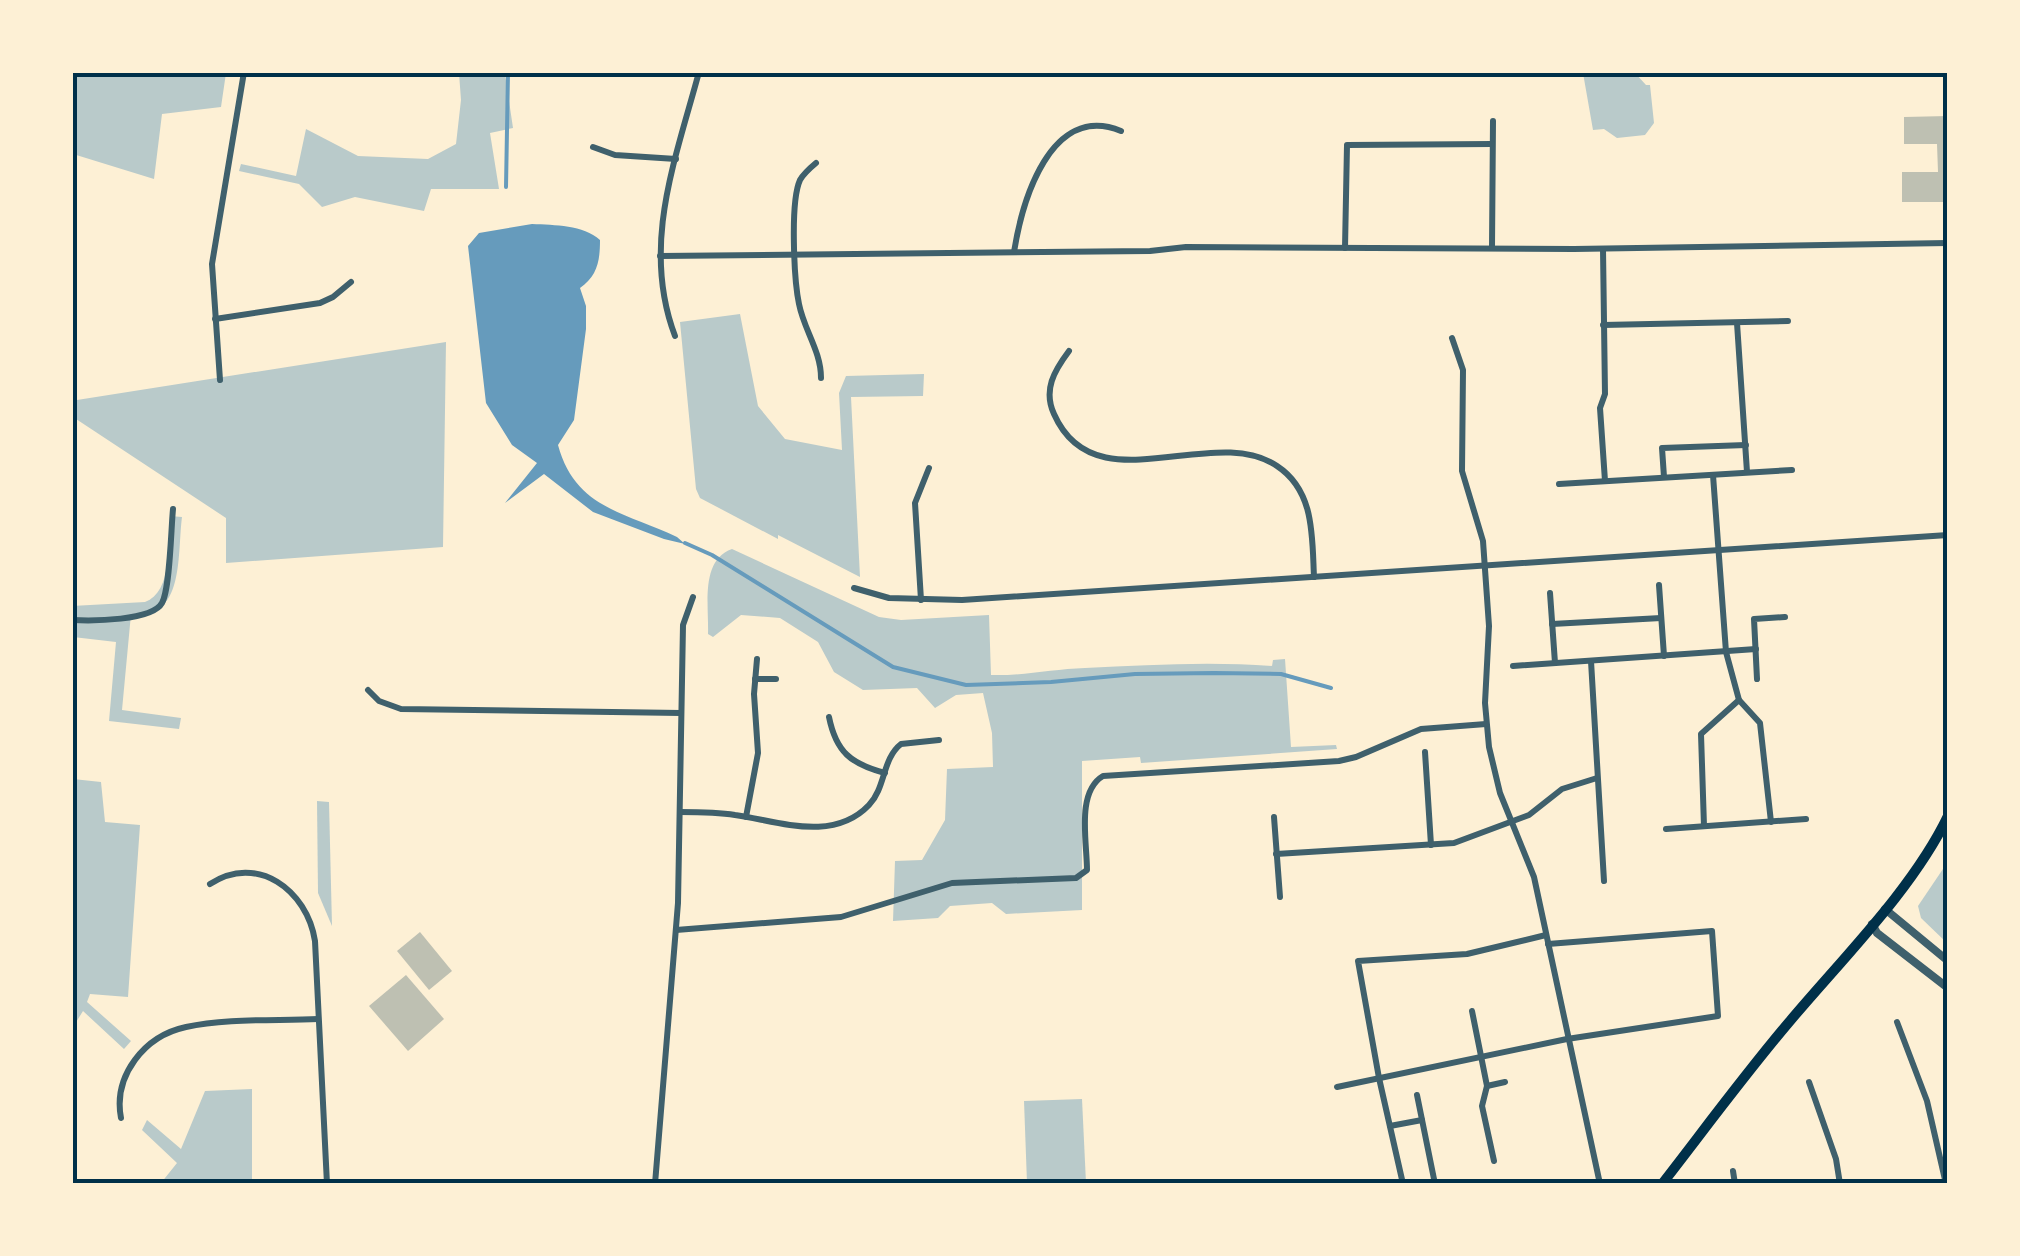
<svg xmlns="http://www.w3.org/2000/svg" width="2020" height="1256" font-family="Ubuntu,sans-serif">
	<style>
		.green { fill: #b9caca }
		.water { fill: #669bbc }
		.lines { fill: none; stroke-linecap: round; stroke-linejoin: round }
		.stream { stroke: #669bbc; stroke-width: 4 }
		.building { fill: #bec0b2 }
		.minor { stroke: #3f606c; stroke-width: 6 }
		.tertiary { stroke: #3f606c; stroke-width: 8 }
		.primary { stroke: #003049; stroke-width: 10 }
		.neatline { fill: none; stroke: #003049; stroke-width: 4 }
	</style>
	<rect width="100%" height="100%" fill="#fdf0d5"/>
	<g class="green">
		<path d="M 72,73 L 73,72 L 226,73 L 221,107 L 162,114 L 154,179 L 73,154 Z"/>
		<path d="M 459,73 L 509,73 L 505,74 L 513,128 L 490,133 L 499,189 L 431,189 L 424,211 L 355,197 L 322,207 L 299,184 L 239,171 L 241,164 L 296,176 L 306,129 L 358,156 L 428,159 L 456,144 L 461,100 Z"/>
		<path d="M 1583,73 L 1635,73 L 1646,85 L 1650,85 L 1654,123 L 1645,135 L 1617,138 L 1604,129 L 1593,130 Z"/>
		<path d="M 740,314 L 758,406 L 785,439 L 842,450 L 839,393 L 846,376 L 924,374 L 923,396 L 851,397 L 860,577 L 778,535 L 778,539 L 700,498 L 696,489 L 680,322 Z"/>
		<path d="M 446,342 L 443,547 L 226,563 L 226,518 L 73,417 L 72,397 L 77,400 Z"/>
		<path d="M 170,516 L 182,517 C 177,555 185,621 131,614 L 122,710 L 181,718 L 179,729 L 109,721 L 116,642 L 73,637 L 72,606 L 145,602 C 173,592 168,542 170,516 Z"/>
		<path d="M 732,549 L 879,617 L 901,620 L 989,615 L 991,675 C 1023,676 1053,669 1085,668 C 1147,665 1209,661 1272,666 L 1273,660 L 1285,659 L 1291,747 L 1336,745 L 1337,749 L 1141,763 L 1140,757 L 1082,761 L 1082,910 L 1006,914 L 992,903 L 950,906 L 938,918 L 893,921 L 895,861 L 922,860 L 945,820 L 947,769 L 993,767 L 992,733 L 983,693 L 956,695 L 935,708 L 917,688 L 863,690 L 834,672 L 818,642 L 780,618 L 741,615 L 713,637 L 708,634 C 709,606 700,560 732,549 Z"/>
		<path d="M 73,779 L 101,782 L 105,822 L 140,825 L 128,997 L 90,994 L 87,1002 L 131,1041 L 124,1049 L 83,1011 L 73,1027 Z"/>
		<path d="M 317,801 L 329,802 L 332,926 L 318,893 Z"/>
		<path d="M 1947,863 L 1947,943 L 1921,918 L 1918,906 Z"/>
		<path d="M 252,1089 L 252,1183 L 161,1183 L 177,1163 L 142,1130 L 147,1120 L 181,1149 L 205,1091 Z"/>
		<path d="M 1082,1099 L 1086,1183 L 1027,1183 L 1024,1101 Z"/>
	</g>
	<path class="water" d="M 532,224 C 555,225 583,225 600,240 C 600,262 597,276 580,288 L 586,306 L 586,329 L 574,420 L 558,445 C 575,508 624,512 677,537 L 685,544 L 664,539 L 593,512 L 544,474 L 505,503 L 537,463 L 512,445 L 486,403 L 468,246 L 479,233 Z"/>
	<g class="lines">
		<g class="stream">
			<path d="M 506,187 L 508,72"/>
			<path d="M 685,543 L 712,555 L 893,667 L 966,685 L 1051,682 L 1135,674 L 1214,673 L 1281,674 L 1331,688"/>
		</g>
	</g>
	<g class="building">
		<path d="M 1948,116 L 1948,202 L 1902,202 L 1902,172 L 1938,172 L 1937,144 L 1904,144 L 1904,117 Z"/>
		<path d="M 420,932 L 452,971 L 429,990 L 397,951 Z"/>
		<path d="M 406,975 L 444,1019 L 408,1051 L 369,1006 Z"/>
	</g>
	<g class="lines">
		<g class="minor">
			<path d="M 388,72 L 388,73"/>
			<path d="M 593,147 L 615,155 L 676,159"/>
			<path d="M 816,163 C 810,168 804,173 800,180 C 790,202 794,280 799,304 C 804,330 821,351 821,378"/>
			<path d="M 1492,247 L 1493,121"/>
			<path d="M 1345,248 L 1347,145 L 1492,144"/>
			<path d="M 1603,249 L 1605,394 L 1600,408 L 1605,481"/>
			<path d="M 1014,252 C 1022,202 1050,102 1121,131"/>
			<path d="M 660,256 L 1150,251 L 1186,247 L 1574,249 L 1948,243"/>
			<path d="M 215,319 L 320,303 L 333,297 L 351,282"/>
			<path d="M 1737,323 L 1747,472"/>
			<path d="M 1603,325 L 1788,321"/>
			<path d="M 675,336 C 641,246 675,161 699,72"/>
			<path d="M 1452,338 L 1463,370 L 1462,471 L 1483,541 L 1489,626 L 1485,703 L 1489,747 L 1500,793 L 1534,877 L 1600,1184"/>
			<path d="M 1069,351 C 1054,371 1043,390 1054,414 C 1095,507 1213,422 1277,466 C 1315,491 1312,537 1314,577"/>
			<path d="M 220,380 L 212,264 L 244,72"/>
			<path d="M 1713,475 L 1726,652 L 1739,700 L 1760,723 L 1771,822"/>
			<path d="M 1664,477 L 1662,448 L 1746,445"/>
			<path d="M 1559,484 L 1792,470"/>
			<path d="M 1659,585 L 1664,656"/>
			<path d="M 854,588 L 889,598 L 962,600 L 1948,535"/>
			<path d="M 1550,593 L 1555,663"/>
			<path d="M 921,600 L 915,503 L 929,468"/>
			<path d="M 72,620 C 92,621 152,621 162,603 C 170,589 171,529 173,509"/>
			<path d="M 1552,624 L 1661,618"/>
			<path d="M 1591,661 L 1604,881"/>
			<path d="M 1513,666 L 1756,649"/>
			<path d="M 755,679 L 776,679"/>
			<path d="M 1757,679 L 1754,619 L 1785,617"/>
			<path d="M 368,690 L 379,701 L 401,709 L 681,713"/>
			<path d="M 829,717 C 836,752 851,764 885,773"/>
			<path d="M 1425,752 L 1431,845"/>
			<path d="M 680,812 C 698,812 717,812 735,815 C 778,821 833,843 869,805 C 886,787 882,759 901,744 L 939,740"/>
			<path d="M 746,817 L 758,753 L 754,694 L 757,659"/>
			<path d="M 1274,817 L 1280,897"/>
			<path d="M 1704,826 L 1701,734 L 1739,700"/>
			<path d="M 1666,829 L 1806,819"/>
			<path d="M 1276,854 L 1454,843 L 1529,815 L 1562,789 L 1597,778"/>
			<path d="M 210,884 C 257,853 307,890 315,941 L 327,1184"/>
			<path d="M 676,930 L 841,917 L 952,883 L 1076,878 L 1087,870 C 1087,842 1076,792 1103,776 L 1339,761 L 1356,757 L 1421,729 L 1486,724"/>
			<path d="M 1472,1011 L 1487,1086 L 1482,1106 L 1494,1161"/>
			<path d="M 1897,1022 L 1927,1101 L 1946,1184"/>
			<path d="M 1809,1082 L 1836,1159 L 1840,1184"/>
			<path d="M 1487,1086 L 1505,1082"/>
			<path d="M 1337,1087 L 1567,1039 L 1718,1016 L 1712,931 L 1548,944"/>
			<path d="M 1417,1095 L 1435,1184"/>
			<path d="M 121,1118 C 113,1076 144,1036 186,1027 C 226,1018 277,1021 318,1019"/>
			<path d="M 1390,1126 L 1422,1120"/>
			<path d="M 1733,1171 L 1735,1184"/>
			<path d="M 655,1184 L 678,903 L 683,625 L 693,597"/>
			<path d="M 1403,1184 L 1379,1078 L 1358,961 L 1467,954 L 1546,935"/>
		</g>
		<g class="tertiary">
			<path d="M 1885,909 L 1948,961"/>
			<path d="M 1872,924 L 1877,933 L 1948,988"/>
		</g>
		<path class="primary" d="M 1662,1184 C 1704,1130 1745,1074 1790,1021 C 1842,959 1913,889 1948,816"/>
	</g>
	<rect width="2020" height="1256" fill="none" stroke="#fdf0d5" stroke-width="150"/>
	<rect x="75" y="75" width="1870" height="1106" class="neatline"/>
</svg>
